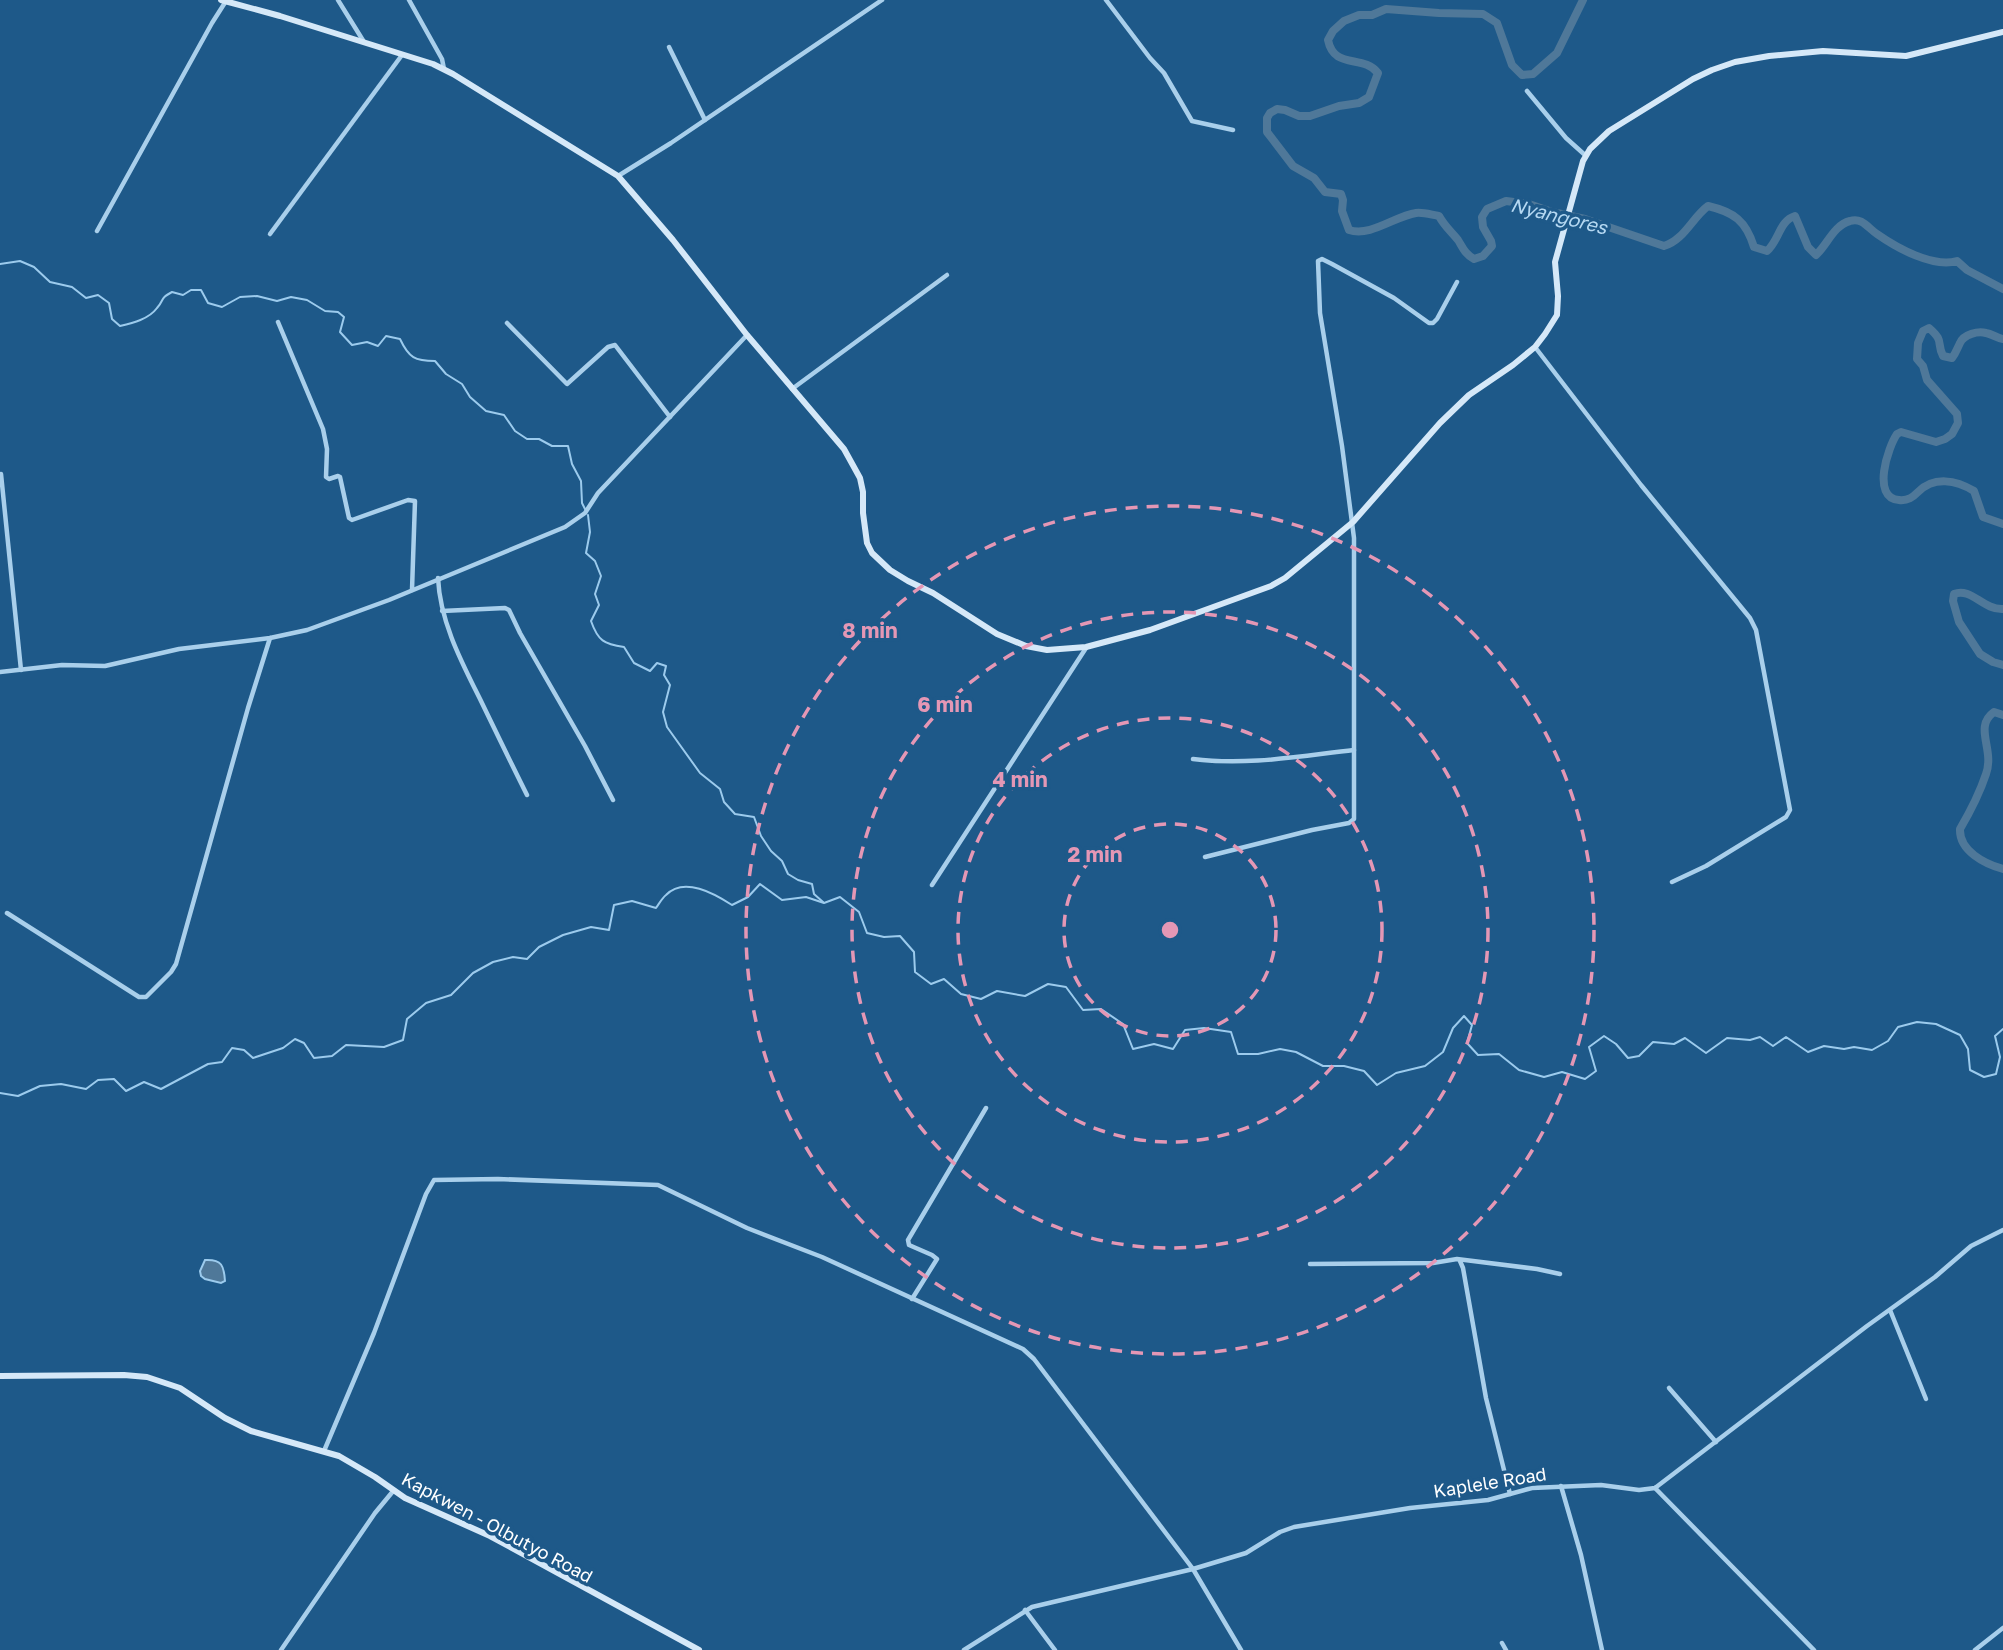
<svg xmlns="http://www.w3.org/2000/svg" width="2003" height="1650" font-family="'Golos Text',sans-serif">
	<style>
		.water { fill: #4f7899; stroke: #9ccbed; stroke-width: 2 }
		.lines { fill: none; stroke-linecap: round; stroke-linejoin: round }
		.stream { stroke: #9ccbed; stroke-width: 2 }
		.river { stroke: #4f7899; stroke-width: 8 }
		.street { stroke: #a9cfeb; stroke-width: 4.5 }
		.secondary { stroke: #d5e8f8; stroke-width: 6 }
		.ring { fill: none; stroke: #e497b5; stroke-width: 3.5; stroke-dasharray: 12 9 }
		.labels { text-anchor: middle; stroke-width: 7; stroke-linejoin: round; paint-order: stroke }
		.street-label { font-size: 18px; fill: #fff; stroke: #1e5989 }
		.water-label { font-size: 19px; font-style: italic; fill: #b5d8f2; stroke: #1e5989 }
		.centre { fill: #e497b5; stroke: #1e5989; stroke-width: 3.5 }
		.ring-label { font-size: 21px; text-anchor: middle; font-weight: bold; fill: #e497b5; stroke: #1e5989; stroke-width: 7; stroke-linejoin: round; paint-order: stroke }
	</style>
	<rect width="100%" height="100%" fill="#1e5989"/>
	<path class="water" d="M 205,1260 C 222,1259 224,1266 225,1281 L 221,1283 L 205,1279 L 201,1276 L 200,1271 Z"/>
	<g class="lines">
		<g class="stream">
			<path d="M 0,264 L 20,261 L 34,267 L 50,282 L 72,287 L 86,298 L 98,295 L 109,303 L 112,319 L 120,326 C 133,323 149,319 157,308 C 165,299 159,299 172,292 L 183,295 L 191,290 L 201,290 L 208,303 L 222,307 L 240,297 L 257,296 L 277,301 L 291,297 L 307,300 L 325,311 L 338,312 L 344,317 L 340,332 L 352,345 L 367,342 L 378,346 L 386,336 L 400,339 C 409,358 415,361 435,361 L 446,374 L 462,384 L 470,397 L 486,411 L 504,415 L 515,431 L 527,439 L 539,439 L 552,446 L 568,446 L 572,464 L 581,481 L 582,503 L 585,509"/>
			<path d="M 588,515 L 590,532 L 586,553 L 595,561 L 601,576 L 595,594 L 599,605 L 591,621 C 598,641 604,644 624,647 L 634,663 L 650,671 L 657,663 L 666,666 L 664,675 L 670,685 L 663,712 L 667,727 L 700,773 L 720,789 L 724,802 L 735,814 L 754,817 L 761,836 L 771,851 L 782,861 L 788,874 L 798,880 L 812,884 L 814,894 L 823,902"/>
			<path d="M 0,1093 L 18,1096 L 40,1086 L 61,1084 L 86,1089 L 98,1080 L 114,1079 L 126,1091 L 144,1082 L 161,1089 L 208,1064 L 222,1062 L 232,1048 L 244,1050 L 253,1058 L 283,1048 L 295,1039 L 304,1043 L 314,1058 L 332,1056 L 346,1045 L 384,1047 L 403,1040 L 407,1019 L 426,1003 L 451,995 L 473,973 L 493,962 L 513,957 L 527,959 L 539,947 L 563,935 L 591,927 L 609,930 L 614,905 L 632,901 L 656,908 C 659,904 662,898 666,895 C 684,876 715,894 732,905 L 748,897 L 760,884 L 782,900 L 806,897 L 824,903 L 840,897 L 859,912 L 867,933 L 884,937 L 900,936 L 914,952 L 915,972 L 931,984 L 944,979 L 961,994 L 981,999 L 997,991 L 1025,996 L 1048,984 L 1066,987 L 1083,1010 L 1101,1009 L 1123,1024 L 1133,1049 L 1154,1044 L 1173,1049 L 1185,1030 L 1204,1028 L 1231,1032 L 1238,1054 L 1258,1054 L 1280,1049 L 1296,1052 L 1323,1066 L 1344,1066 L 1364,1071 L 1377,1085 L 1396,1073 L 1425,1066 L 1443,1052 L 1453,1028 L 1464,1016 L 1472,1025 L 1467,1043 L 1478,1055 L 1499,1054 L 1519,1070 L 1544,1077 L 1562,1072 L 1585,1079 L 1596,1071 L 1589,1047 L 1604,1036 L 1616,1044 L 1628,1058 L 1639,1056 L 1653,1042 L 1674,1044 L 1685,1038 L 1706,1053 L 1727,1038 L 1750,1040 L 1760,1037 L 1773,1046 L 1786,1037 L 1808,1052 L 1824,1046 L 1844,1049 L 1854,1047 L 1872,1050 L 1888,1041 L 1898,1027 L 1917,1022 L 1936,1024 L 1960,1035 L 1968,1049 L 1970,1070 L 1984,1077 L 1996,1074 L 2000,1057 L 1995,1036 L 2003,1029"/>
		</g>
		<g class="river">
			<path d="M 1583,0 L 1557,53 L 1533,74 L 1522,75 L 1512,65 L 1497,23 L 1483,14 L 1439,13 L 1386,9 L 1372,15 L 1359,15 L 1344,21 L 1333,31 L 1328,40 C 1334,70 1363,54 1378,73 L 1369,97 L 1359,103 L 1339,106 L 1310,116 L 1299,116 L 1285,110 L 1277,109 L 1270,113 L 1267,118 L 1267,132 L 1293,166 L 1314,178 L 1325,192 L 1341,194 L 1343,200 L 1342,211 L 1349,230 C 1371,237 1395,216 1416,213 C 1423,212 1432,215 1439,216 C 1445,227 1451,231 1458,240 C 1463,248 1465,254 1474,259 L 1483,256 L 1492,246 L 1491,241 L 1483,227 L 1482,217 L 1487,209 L 1506,201 L 1529,204 L 1552,212 L 1585,219 L 1664,246 C 1684,240 1692,218 1708,206 C 1734,212 1746,221 1754,247 L 1767,251 C 1779,241 1779,221 1795,216 L 1808,247 L 1816,255 C 1827,245 1834,225 1850,221 C 1862,217 1868,228 1877,234 C 1897,248 1933,268 1957,261 L 1967,270 L 2003,289"/>
			<path d="M 2003,339 C 1997,338 1992,334 1986,333 C 1978,331 1964,334 1960,343 C 1957,349 1956,353 1952,358 L 1943,356 C 1936,342 1945,342 1929,328 L 1923,331 L 1918,343 L 1917,359 L 1923,366 L 1927,380 L 1957,414 L 1958,423 L 1952,434 L 1945,439 L 1936,442 L 1901,432 L 1897,434 C 1888,447 1871,498 1899,500 C 1908,501 1913,497 1918,492 C 1934,476 1956,480 1974,491 L 1983,517 L 2003,524"/>
			<path d="M 2003,609 C 1983,610 1971,587 1954,594 L 1953,601 L 1959,622 L 1980,654 L 1993,662 L 2003,665"/>
			<path d="M 2003,715 L 1994,712 C 1973,727 1995,749 1986,774 C 1980,792 1970,812 1960,829 C 1959,851 1985,864 2003,869"/>
		</g>
		<g class="street">
			<path d="M 338,0 L 364,42"/>
			<path d="M 409,0 L 442,59 L 444,69"/>
			<path d="M 1106,0 L 1150,58 L 1164,73 L 1192,121 L 1233,130"/>
			<path d="M 669,47 L 705,120"/>
			<path d="M 1527,91 L 1566,138 L 1585,155"/>
			<path d="M 618,176 L 671,143 L 882,0"/>
			<path d="M 97,231 L 212,23 L 226,1"/>
			<path d="M 270,234 L 402,55"/>
			<path d="M 278,322 L 323,429 L 327,449 L 326,477 L 329,479 L 338,476 L 340,477 L 349,518 L 352,520 L 408,500 L 415,501 L 412,590"/>
			<path d="M 507,323 L 567,384 L 608,347 L 615,345 L 670,417"/>
			<path d="M 1535,347 L 1641,485 L 1750,618 L 1756,630 L 1790,810 L 1786,817 L 1706,866 L 1672,882"/>
			<path d="M 792,389 L 947,275"/>
			<path d="M 1,474 L 21,670"/>
			<path d="M 438,578 C 440,622 462,663 481,701 C 496,732 511,763 527,795"/>
			<path d="M 442,611 L 505,608 L 509,610 L 520,633 L 585,746 L 613,800"/>
			<path d="M 0,672 L 62,665 L 105,666 L 179,649 L 270,638 L 307,630 L 389,600 L 565,527 L 585,513 L 598,493 L 747,335"/>
			<path d="M 1193,759 C 1247,766 1300,756 1354,750"/>
			<path d="M 1205,857 L 1312,830 L 1349,823 L 1354,819 L 1354,538 L 1342,446 L 1320,313 L 1318,261 L 1322,259 L 1332,264 L 1394,298 L 1429,323 L 1433,323 L 1437,319 L 1457,282"/>
			<path d="M 932,885 L 1086,648"/>
			<path d="M 7,913 L 139,997 L 146,997 L 171,972 L 176,964 L 248,708 L 270,638"/>
			<path d="M 1460,1261 L 1463,1268 L 1486,1398 L 1510,1494"/>
			<path d="M 1310,1264 L 1433,1263 L 1457,1259 L 1537,1269 L 1560,1274"/>
			<path d="M 912,1299 L 937,1259 L 932,1255 L 909,1245 L 908,1240 L 986,1108"/>
			<path d="M 1890,1310 L 1926,1399"/>
			<path d="M 1669,1388 L 1716,1442"/>
			<path d="M 324,1451 L 374,1333 L 426,1194 L 434,1180 L 498,1179 L 658,1185 L 747,1228 L 822,1257 L 1023,1349 L 1034,1359 L 1193,1569 L 1241,1650"/>
			<path d="M 1561,1486 L 1581,1555 L 1602,1650"/>
			<path d="M 1655,1488 L 1814,1650"/>
			<path d="M 1025,1610 L 1055,1650"/>
			<path d="M 1502,1643 L 1506,1650"/>
			<path d="M 281,1650 L 375,1513 L 394,1490"/>
			<path d="M 964,1650 L 1032,1607 L 1193,1569 L 1246,1553 L 1280,1532 L 1294,1527 L 1410,1508 L 1488,1500 L 1532,1488 L 1601,1485 L 1639,1490 L 1655,1488 L 1867,1326 L 1935,1277 L 1971,1246 L 2003,1230"/>
			<path d="M 1975,1650 L 2003,1628"/>
		</g>
		<g class="secondary">
			<path d="M 221,0 L 280,16 L 433,64 L 453,74 L 618,176 L 673,240 L 747,335 L 844,449 L 860,478 L 863,492 L 863,513 L 867,543 L 872,553 L 890,570 L 908,581 L 933,593 L 997,634 L 1026,646 L 1047,650 L 1086,647 L 1150,630 L 1271,586 L 1285,578 L 1353,522 L 1440,423 L 1469,395 L 1513,365 L 1535,347 L 1545,334 L 1557,315 L 1558,296 L 1555,262 L 1583,161 L 1590,149 L 1609,131 L 1693,79 L 1712,70 L 1735,62 L 1769,56 L 1823,51 L 1906,56 L 2003,32"/>
			<path d="M 0,1376 L 124,1375 L 147,1377 L 180,1388 L 225,1418 L 251,1431 L 339,1456 L 375,1477 L 405,1498 L 490,1536 L 699,1650"/>
		</g>
	</g>
	<g class="ring">
		<circle cx="1170" cy="930" r="106"/>
		<circle cx="1170" cy="930" r="212"/>
		<circle cx="1170" cy="930" r="318"/>
		<circle cx="1170" cy="930" r="424"/>
	</g>
	<g class="labels">
		<g class="street-label">
			<text transform="translate(1490 1483) rotate(-9)" y="6">Kaplele Road</text>
			<text transform="translate(497 1528) rotate(28)" y="6">Kapkwen - Olbutyo Road</text>
		</g>
		<g class="water-label">
			<text transform="translate(1559 216) rotate(14)" y="7">Nyangores</text>
		</g>
	</g>
	<circle cx="1170" cy="930" r="10" class="centre"/>
	<g class="ring-label">
		<text x="870" y="638">8 min</text>
		<text x="945" y="712">6 min</text>
		<text x="1020" y="787">4 min</text>
		<text x="1095" y="862">2 min</text>
	</g>
</svg>
